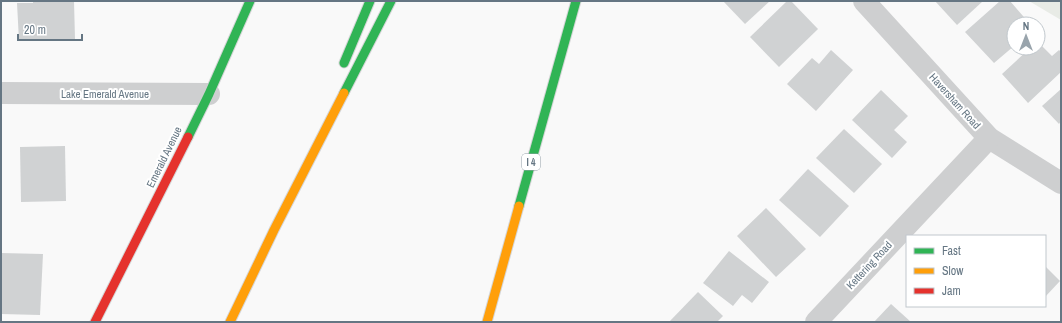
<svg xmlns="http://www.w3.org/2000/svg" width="1062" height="323" font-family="'Archivo Narrow',sans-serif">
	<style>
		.green { fill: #e8ebe6 }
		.building { fill: #d0d2d3 }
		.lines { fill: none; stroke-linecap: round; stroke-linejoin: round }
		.fast-casing { stroke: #d5d6d7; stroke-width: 11 }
		.slow-casing { stroke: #d5d6d7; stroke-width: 11 }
		.jam-casing { stroke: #d5d6d7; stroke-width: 11 }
		.street { stroke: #cecfd0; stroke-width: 22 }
		.fast { stroke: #30b455; stroke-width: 9 }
		.slow { stroke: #ff9f0a; stroke-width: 9 }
		.jam { stroke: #e5322d; stroke-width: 9 }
		.labels { text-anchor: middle; stroke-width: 4; stroke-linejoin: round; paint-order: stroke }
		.shield { fill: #fff; stroke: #939fa8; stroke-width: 1 }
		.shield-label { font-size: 10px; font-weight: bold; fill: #657683 }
		.street-label { font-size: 11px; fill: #657683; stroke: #fff }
	</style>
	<rect width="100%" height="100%" fill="#f9f9f9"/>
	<path class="green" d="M 1029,1 L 1061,1 L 1061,20 Z"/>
	<g class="building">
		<path d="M 33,1 L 74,1 L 75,39 L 19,41 L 17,3 L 33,3 Z"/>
		<path d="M 723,1 L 770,1 L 745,24 Z"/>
		<path d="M 787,1 L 791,1 L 818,29 L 779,67 L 750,37 Z"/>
		<path d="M 935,1 L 983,1 L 957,25 Z"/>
		<path d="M 1000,1 L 1010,1 L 1030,24 L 1014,24 L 1014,46 L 994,63 L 965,32 Z"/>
		<path d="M 1038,42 L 1052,56 L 1059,50 L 1061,52 L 1061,72 L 1028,103 L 1002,74 L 1030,48 L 1038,48 Z"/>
		<path d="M 831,50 L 853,70 L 816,111 L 787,84 L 812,58 L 819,64 Z"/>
		<path d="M 1061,89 L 1061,121 L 1059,124 L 1042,106 Z"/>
		<path d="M 881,90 L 908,116 L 894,130 L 907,142 L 892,158 L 852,120 Z"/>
		<path d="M 844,129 L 882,164 L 854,193 L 816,158 Z"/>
		<path d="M 65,146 L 66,201 L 21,202 L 20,147 Z"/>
		<path d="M 808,169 L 849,206 L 820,237 L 779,200 Z"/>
		<path d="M 766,208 L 806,249 L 776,277 L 737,236 Z"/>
		<path d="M 729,251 L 769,282 L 752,303 L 742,295 L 733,306 L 703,283 Z"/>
		<path d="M 1,253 L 43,254 L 40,315 L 1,314 Z"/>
		<path d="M 1045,266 L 1060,281 L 1045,297 Z"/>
		<path d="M 698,292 L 723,316 L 717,322 L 669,322 Z"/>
		<path d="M 891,304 L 911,322 L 874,322 Z"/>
	</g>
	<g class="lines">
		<defs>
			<g id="fast">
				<path d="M 344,63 L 370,1"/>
				<path d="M 344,93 L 391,1"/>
				<path d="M 188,137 L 209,94 L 250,1"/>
				<path d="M 519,206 L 576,1"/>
			</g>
			<g id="slow">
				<path d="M 230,322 L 274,230 L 344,93"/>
				<path d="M 487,322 L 519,206"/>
			</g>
			<path id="jam" d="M 95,322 L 188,137"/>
		</defs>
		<use href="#fast" class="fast-casing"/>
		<use href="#slow" class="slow-casing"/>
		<use href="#jam" class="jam-casing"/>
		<g class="street">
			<path d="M 864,1 L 989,138 L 1061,183"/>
			<path d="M 1,93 L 209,94"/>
			<path d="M 816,322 L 989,138"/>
		</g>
		<use href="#fast" class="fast"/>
		<use href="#slow" class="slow"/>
		<use href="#jam" class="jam"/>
	</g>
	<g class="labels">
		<rect class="shield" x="522" y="154" width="18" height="16" rx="3"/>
		<g class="shield-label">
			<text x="531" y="166">I 4</text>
		</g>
		<g class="street-label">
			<text x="105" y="98">Lake Emerald Avenue</text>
			<text transform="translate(955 101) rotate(48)" y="4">Haversham Road</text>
			<text transform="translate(164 157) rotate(-64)" y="4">Emerald Avenue</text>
			<text transform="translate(869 265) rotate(-47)" y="4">Kettering Road</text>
		</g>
	</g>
	<rect width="1062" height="323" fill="none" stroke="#657683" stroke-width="4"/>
	<rect x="906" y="235" width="140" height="72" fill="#ffffff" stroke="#c1c8cd"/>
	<rect x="914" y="248" width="20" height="6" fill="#30b455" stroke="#c1c8cd"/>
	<text x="942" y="255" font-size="12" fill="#657683">Fast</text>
	<rect x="914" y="268" width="20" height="6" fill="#ff9f0a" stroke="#c1c8cd"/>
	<text x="942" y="275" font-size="12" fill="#657683">Slow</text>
	<rect x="914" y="288" width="20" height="6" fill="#e5322d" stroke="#c1c8cd"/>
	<text x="942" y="295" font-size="12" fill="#657683">Jam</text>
	<g transform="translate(1026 36)"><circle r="19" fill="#ffffff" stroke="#c1c8cd"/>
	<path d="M0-3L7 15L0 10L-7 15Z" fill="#99a4ac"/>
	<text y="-6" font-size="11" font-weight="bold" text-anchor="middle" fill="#657683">N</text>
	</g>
	<path d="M18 34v6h64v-6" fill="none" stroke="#657683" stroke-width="2"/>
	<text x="24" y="34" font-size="12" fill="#657683" stroke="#ffffff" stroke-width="3" paint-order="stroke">20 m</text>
</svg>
